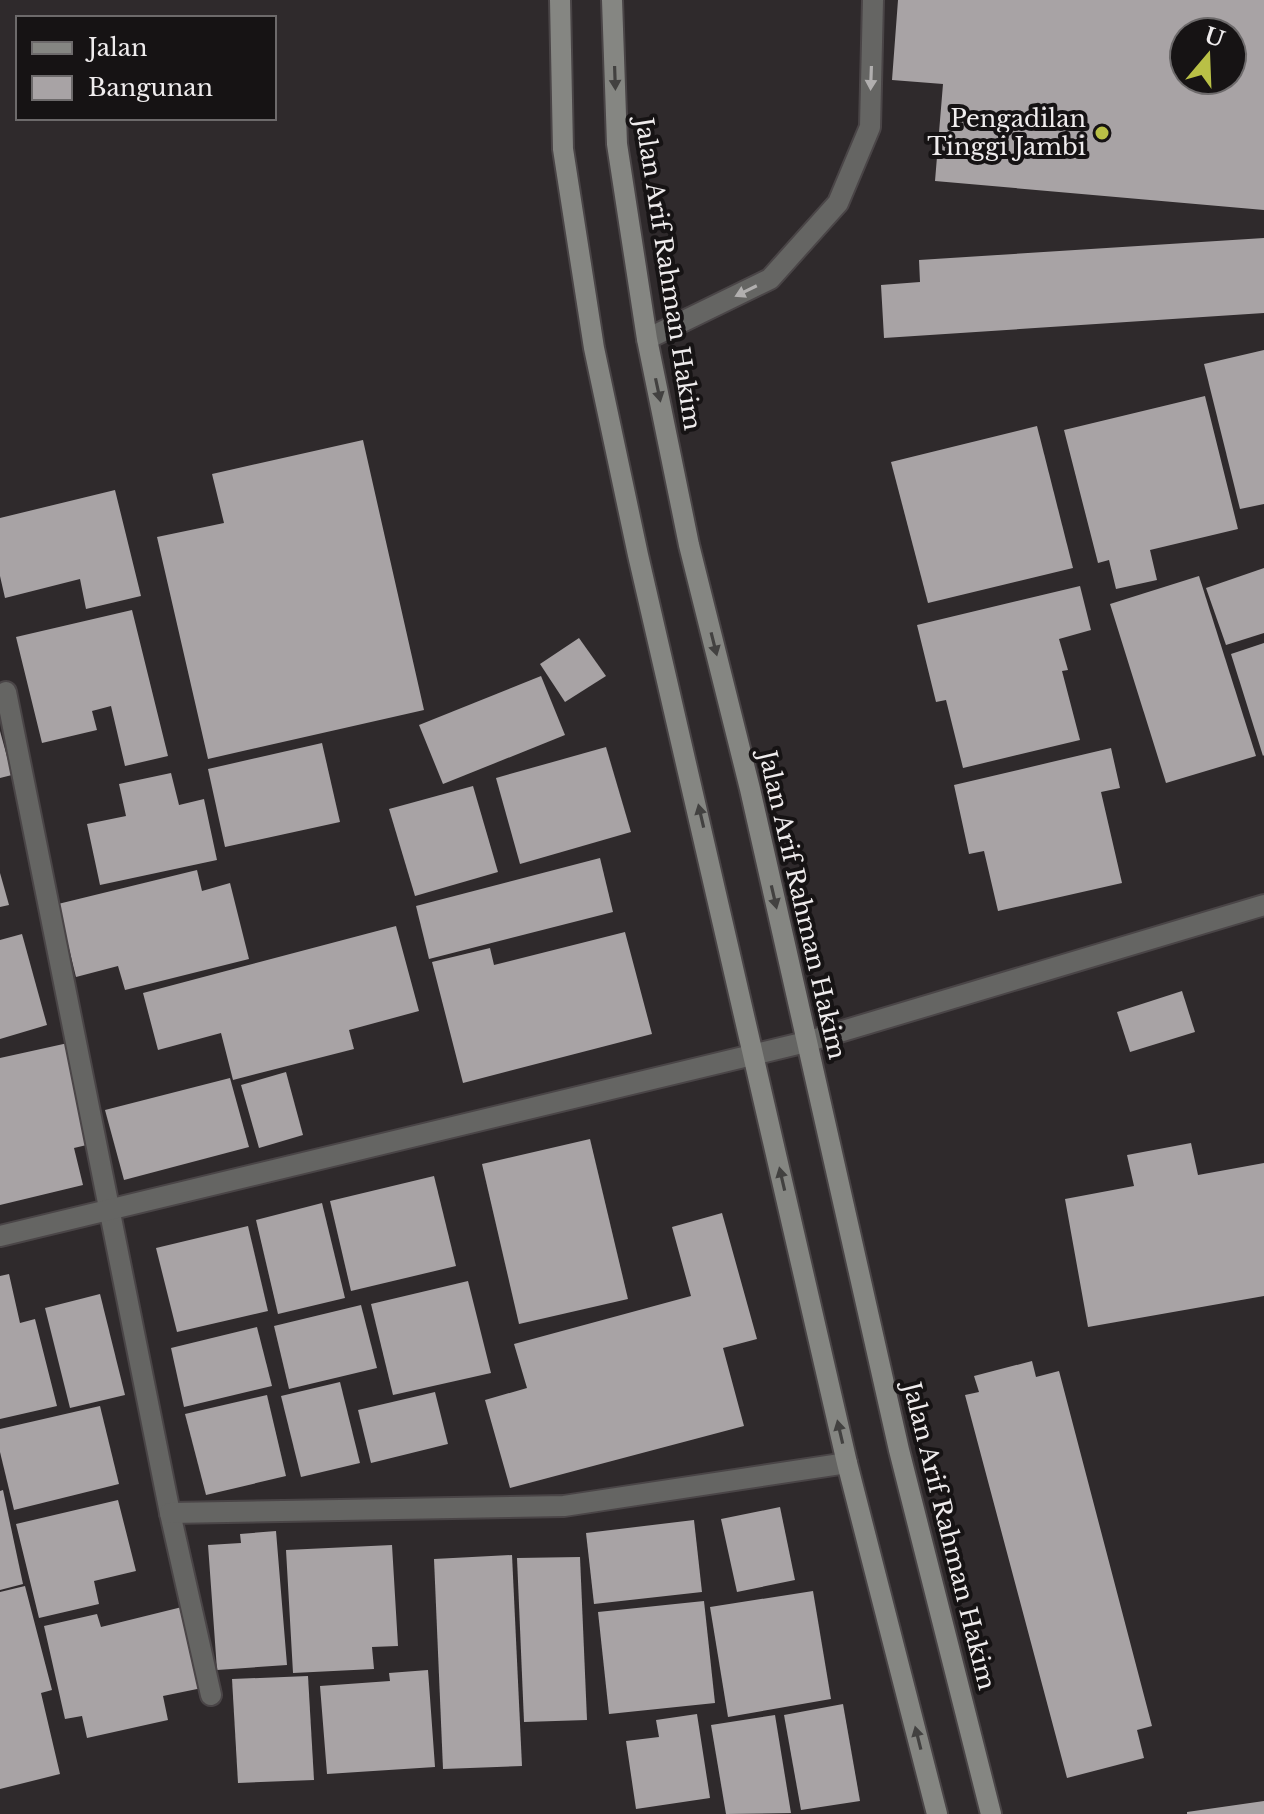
<svg xmlns="http://www.w3.org/2000/svg" width="1264" height="1814" font-family="'Libre Baskerville',serif">
	<style>
		.building { fill: #a8a3a5; fill-rule: evenodd }
		.lines { fill: none; stroke-linecap: round; stroke-linejoin: round }
		.service-casing { stroke: #4a4547; stroke-width: 24 }
		.minor-casing { stroke: #4a4547; stroke-width: 24 }
		.secondary-casing { stroke: #4a4547; stroke-width: 24 }
		.service { stroke: #656563; stroke-width: 20 }
		.minor { stroke: #656563; stroke-width: 20 }
		.secondary { stroke: #858682; stroke-width: 20 }
		.oneway { fill: #424140 }
		.oneway2 { fill: #b1afaf }
		.poi-dot { fill: #b9c046; stroke: #161314; stroke-width: 3 }
		.labels { text-anchor: middle; stroke-width: 8; stroke-linejoin: round; paint-order: stroke }
		.poi-label { font-size: 24px; fill: #efeced; stroke: #161314; text-anchor: end }
		.street-label { font-size: 24px; fill: #efeced; stroke: #161314 }
	</style>
	<rect width="100%" height="100%" fill="#2f2a2c"/>
	<g class="building">
		<path d="M 898,0 L 1264,0 L 1264,210 L 935,181 L 943,84 L 892,80 ZM 1184,32 L 1232,32 L 1232,80 L 1184,80 Z"/>
		<path d="M 1264,238 L 1264,313 L 884,338 L 881,285 L 920,282 L 919,260 Z"/>
		<path d="M 1264,350 L 1264,504 L 1240,509 L 1204,364 Z"/>
		<path d="M 1205,396 L 1238,529 L 1150,550 L 1157,580 L 1116,589 L 1109,560 L 1098,563 L 1064,430 Z"/>
		<path d="M 1037,426 L 1073,568 L 928,603 L 891,462 Z"/>
		<path d="M 363,440 L 424,710 L 208,759 L 157,537 L 224,523 L 212,474 Z"/>
		<path d="M 115,490 L 141,596 L 86,609 L 80,579 L 5,598 L 0,576 L 0,518 Z"/>
		<path d="M 1264,568 L 1264,633 L 1226,645 L 1206,588 Z"/>
		<path d="M 1199,576 L 1256,756 L 1166,783 L 1110,604 Z"/>
		<path d="M 1080,586 L 1091,630 L 1059,639 L 1068,670 L 1062,671 L 1080,740 L 963,768 L 946,700 L 936,702 L 917,625 Z"/>
		<path d="M 132,610 L 168,756 L 125,766 L 111,706 L 92,711 L 97,730 L 42,743 L 16,637 Z"/>
		<path d="M 579,638 L 606,676 L 565,702 L 540,664 Z"/>
		<path d="M 1264,643 L 1264,755 L 1263,756 L 1231,654 Z"/>
		<path d="M 541,676 L 565,735 L 443,784 L 419,725 Z"/>
		<path d="M 0,731 L 12,775 L 0,778 Z"/>
		<path d="M 322,743 L 340,822 L 225,847 L 208,769 Z"/>
		<path d="M 606,747 L 631,832 L 520,864 L 496,778 Z"/>
		<path d="M 1111,748 L 1120,788 L 1101,792 L 1122,883 L 998,911 L 984,851 L 969,854 L 954,785 Z"/>
		<path d="M 171,773 L 179,805 L 204,799 L 217,860 L 100,885 L 87,824 L 126,816 L 119,784 Z"/>
		<path d="M 473,786 L 498,872 L 415,896 L 389,809 Z"/>
		<path d="M 600,858 L 613,912 L 429,959 L 416,906 Z"/>
		<path d="M 197,870 L 202,891 L 230,883 L 249,959 L 125,990 L 118,966 L 76,977 L 58,904 Z"/>
		<path d="M 0,873 L 9,905 L 0,907 Z"/>
		<path d="M 396,926 L 419,1011 L 349,1030 L 354,1049 L 233,1080 L 221,1033 L 158,1050 L 143,993 Z"/>
		<path d="M 625,932 L 652,1034 L 463,1083 L 432,962 L 490,948 L 494,965 Z"/>
		<path d="M 22,934 L 47,1025 L 0,1039 L 0,940 Z"/>
		<path d="M 1182,991 L 1195,1032 L 1130,1052 L 1117,1012 Z"/>
		<path d="M 68,1043 L 91,1144 L 74,1148 L 83,1185 L 0,1205 L 0,1058 Z"/>
		<path d="M 286,1072 L 303,1135 L 259,1148 L 241,1085 Z"/>
		<path d="M 230,1078 L 249,1147 L 124,1180 L 105,1110 Z"/>
		<path d="M 590,1139 L 628,1299 L 519,1324 L 482,1164 Z"/>
		<path d="M 1191,1143 L 1198,1175 L 1264,1163 L 1264,1296 L 1088,1327 L 1065,1199 L 1134,1186 L 1127,1155 Z"/>
		<path d="M 434,1176 L 456,1266 L 351,1291 L 330,1201 Z"/>
		<path d="M 322,1203 L 345,1298 L 278,1314 L 256,1220 Z"/>
		<path d="M 722,1213 L 757,1339 L 723,1348 L 744,1426 L 510,1488 L 485,1400 L 527,1388 L 514,1344 L 691,1296 L 672,1227 Z"/>
		<path d="M 248,1226 L 268,1311 L 177,1332 L 156,1248 Z"/>
		<path d="M 9,1274 L 20,1323 L 35,1319 L 57,1406 L 0,1419 L 0,1276 Z"/>
		<path d="M 468,1281 L 491,1373 L 393,1395 L 371,1304 Z"/>
		<path d="M 100,1294 L 125,1395 L 70,1408 L 45,1308 Z"/>
		<path d="M 361,1305 L 377,1368 L 289,1389 L 274,1326 Z"/>
		<path d="M 257,1327 L 272,1386 L 184,1407 L 171,1348 Z"/>
		<path d="M 1032,1361 L 1036,1377 L 1059,1371 L 1152,1726 L 1137,1730 L 1144,1758 L 1067,1778 L 965,1395 L 979,1392 L 974,1376 Z"/>
		<path d="M 340,1382 L 360,1463 L 301,1477 L 281,1396 Z"/>
		<path d="M 435,1392 L 448,1444 L 371,1463 L 358,1410 Z"/>
		<path d="M 267,1395 L 286,1476 L 206,1495 L 185,1414 Z"/>
		<path d="M 100,1406 L 119,1484 L 14,1510 L 0,1452 L 0,1429 Z"/>
		<path d="M 3,1490 L 23,1584 L 0,1590 L 0,1491 Z"/>
		<path d="M 118,1500 L 136,1571 L 94,1581 L 99,1604 L 39,1618 L 16,1524 Z"/>
		<path d="M 780,1507 L 795,1580 L 737,1592 L 721,1519 Z"/>
		<path d="M 694,1520 L 702,1592 L 594,1604 L 586,1533 Z"/>
		<path d="M 276,1531 L 287,1665 L 217,1670 L 208,1545 L 241,1543 L 240,1534 Z"/>
		<path d="M 392,1545 L 398,1646 L 372,1647 L 374,1669 L 293,1673 L 286,1550 Z"/>
		<path d="M 512,1555 L 522,1766 L 443,1769 L 434,1559 Z"/>
		<path d="M 580,1557 L 587,1720 L 524,1722 L 517,1558 Z"/>
		<path d="M 25,1586 L 52,1690 L 41,1693 L 60,1774 L 0,1789 L 0,1592 Z"/>
		<path d="M 813,1591 L 831,1699 L 728,1717 L 710,1607 Z"/>
		<path d="M 704,1601 L 715,1703 L 609,1714 L 598,1612 Z"/>
		<path d="M 182,1607 L 202,1688 L 163,1696 L 168,1720 L 87,1738 L 82,1716 L 65,1719 L 44,1626 L 97,1614 L 101,1627 Z"/>
		<path d="M 428,1670 L 435,1767 L 327,1774 L 320,1686 L 390,1681 L 389,1673 Z"/>
		<path d="M 308,1676 L 314,1780 L 238,1783 L 232,1679 Z"/>
		<path d="M 843,1704 L 860,1801 L 801,1810 L 784,1715 Z"/>
		<path d="M 697,1714 L 710,1798 L 636,1809 L 626,1741 L 659,1737 L 656,1720 Z"/>
		<path d="M 775,1715 L 791,1813 L 726,1814 L 711,1725 Z"/>
		<path d="M 1264,1801 L 1264,1814 L 1187,1814 L 1187,1812 Z"/>
	</g>
	<g class="lines">
		<defs>
			<g id="service">
				<path d="M 647,339 L 770,279 L 838,203 L 870,127 L 873,0"/>
				<path d="M 806,1042 L 1264,905"/>
			</g>
			<g id="minor">
				<path d="M 6,692 L 170,1513 L 211,1695"/>
				<path d="M 0,1236 L 806,1042"/>
				<path d="M 170,1513 L 564,1506 L 847,1463"/>
			</g>
			<g id="secondary">
				<path d="M 560,0 L 563,149 L 594,348 L 638,555 L 847,1463 L 937,1814"/>
				<path d="M 612,0 L 617,144 L 647,339 L 689,545 L 750,789 L 899,1450 L 991,1814"/>
			</g>
		</defs>
		<use href="#service" class="service-casing"/>
		<use href="#minor" class="minor-casing"/>
		<use href="#secondary" class="secondary-casing"/>
		<use href="#service" class="service"/>
		<use href="#minor" class="minor"/>
		<use href="#secondary" class="secondary"/>
	</g>
	<defs><path id="oneway-solid" d="M-6-.8H1V-3.2L6.5 0L1 3.2V.8H-6Z" transform="scale(2)"/></defs>
	<g class="oneway">
		<use href="#oneway-solid" transform="translate(615 78) rotate(88)"/>
		<use href="#oneway-solid" transform="translate(658 390) rotate(78)"/>
		<use href="#oneway-solid" transform="translate(714 644) rotate(76)"/>
		<use href="#oneway-solid" transform="translate(701 816) rotate(-103)"/>
		<use href="#oneway-solid" transform="translate(774 897) rotate(77)"/>
		<use href="#oneway-solid" transform="translate(782 1179) rotate(-103)"/>
		<use href="#oneway-solid" transform="translate(840 1432) rotate(-103)"/>
		<use href="#oneway-solid" transform="translate(918 1738) rotate(-104)"/>
	</g>
	<g class="oneway2">
		<use href="#oneway-solid" transform="translate(871 78) rotate(92)"/>
		<use href="#oneway-solid" transform="translate(746 291) rotate(154)"/>
	</g>
	<circle class="poi-dot" cx="1102" cy="133" r="8"/>
	<g class="labels">
		<g class="poi-label">
			<text x="1086" y="127">Pengadilan<tspan x="1086" dy="28">Tinggi Jambi</tspan></text>
		</g>
		<g class="street-label">
			<text transform="translate(668 274) rotate(81)" y="8">Jalan Arif Rahman Hakim</text>
			<text transform="translate(802 905) rotate(77)" y="8">Jalan Arif Rahman Hakim</text>
			<text transform="translate(949 1536) rotate(76)" y="8">Jalan Arif Rahman Hakim</text>
		</g>
	</g>
	<rect x="16" y="16" width="260" height="104" fill="#161314" stroke="#6d6a6b" stroke-width="2"/>
	<rect x="32" y="42" width="40" height="12" fill="#858682" stroke="#6d6a6b" stroke-width="2"/>
	<text x="88" y="56" font-size="24" fill="#efeced">Jalan</text>
	<rect x="32" y="76" width="40" height="24" fill="#a8a3a5" stroke="#6d6a6b" stroke-width="2"/>
	<text x="88" y="96" font-size="24" fill="#efeced">Bangunan</text>
	<g transform="translate(1208 56) rotate(19)"><circle r="38" fill="#161314" stroke="#6d6a6b" stroke-width="2"/>
	<path d="M0-6L14 30L0 20L-14 30Z" fill="#b9c046"/>
	<text y="-12" font-size="22" font-weight="bold" text-anchor="middle" fill="#efeced">U</text>
	</g>
</svg>
